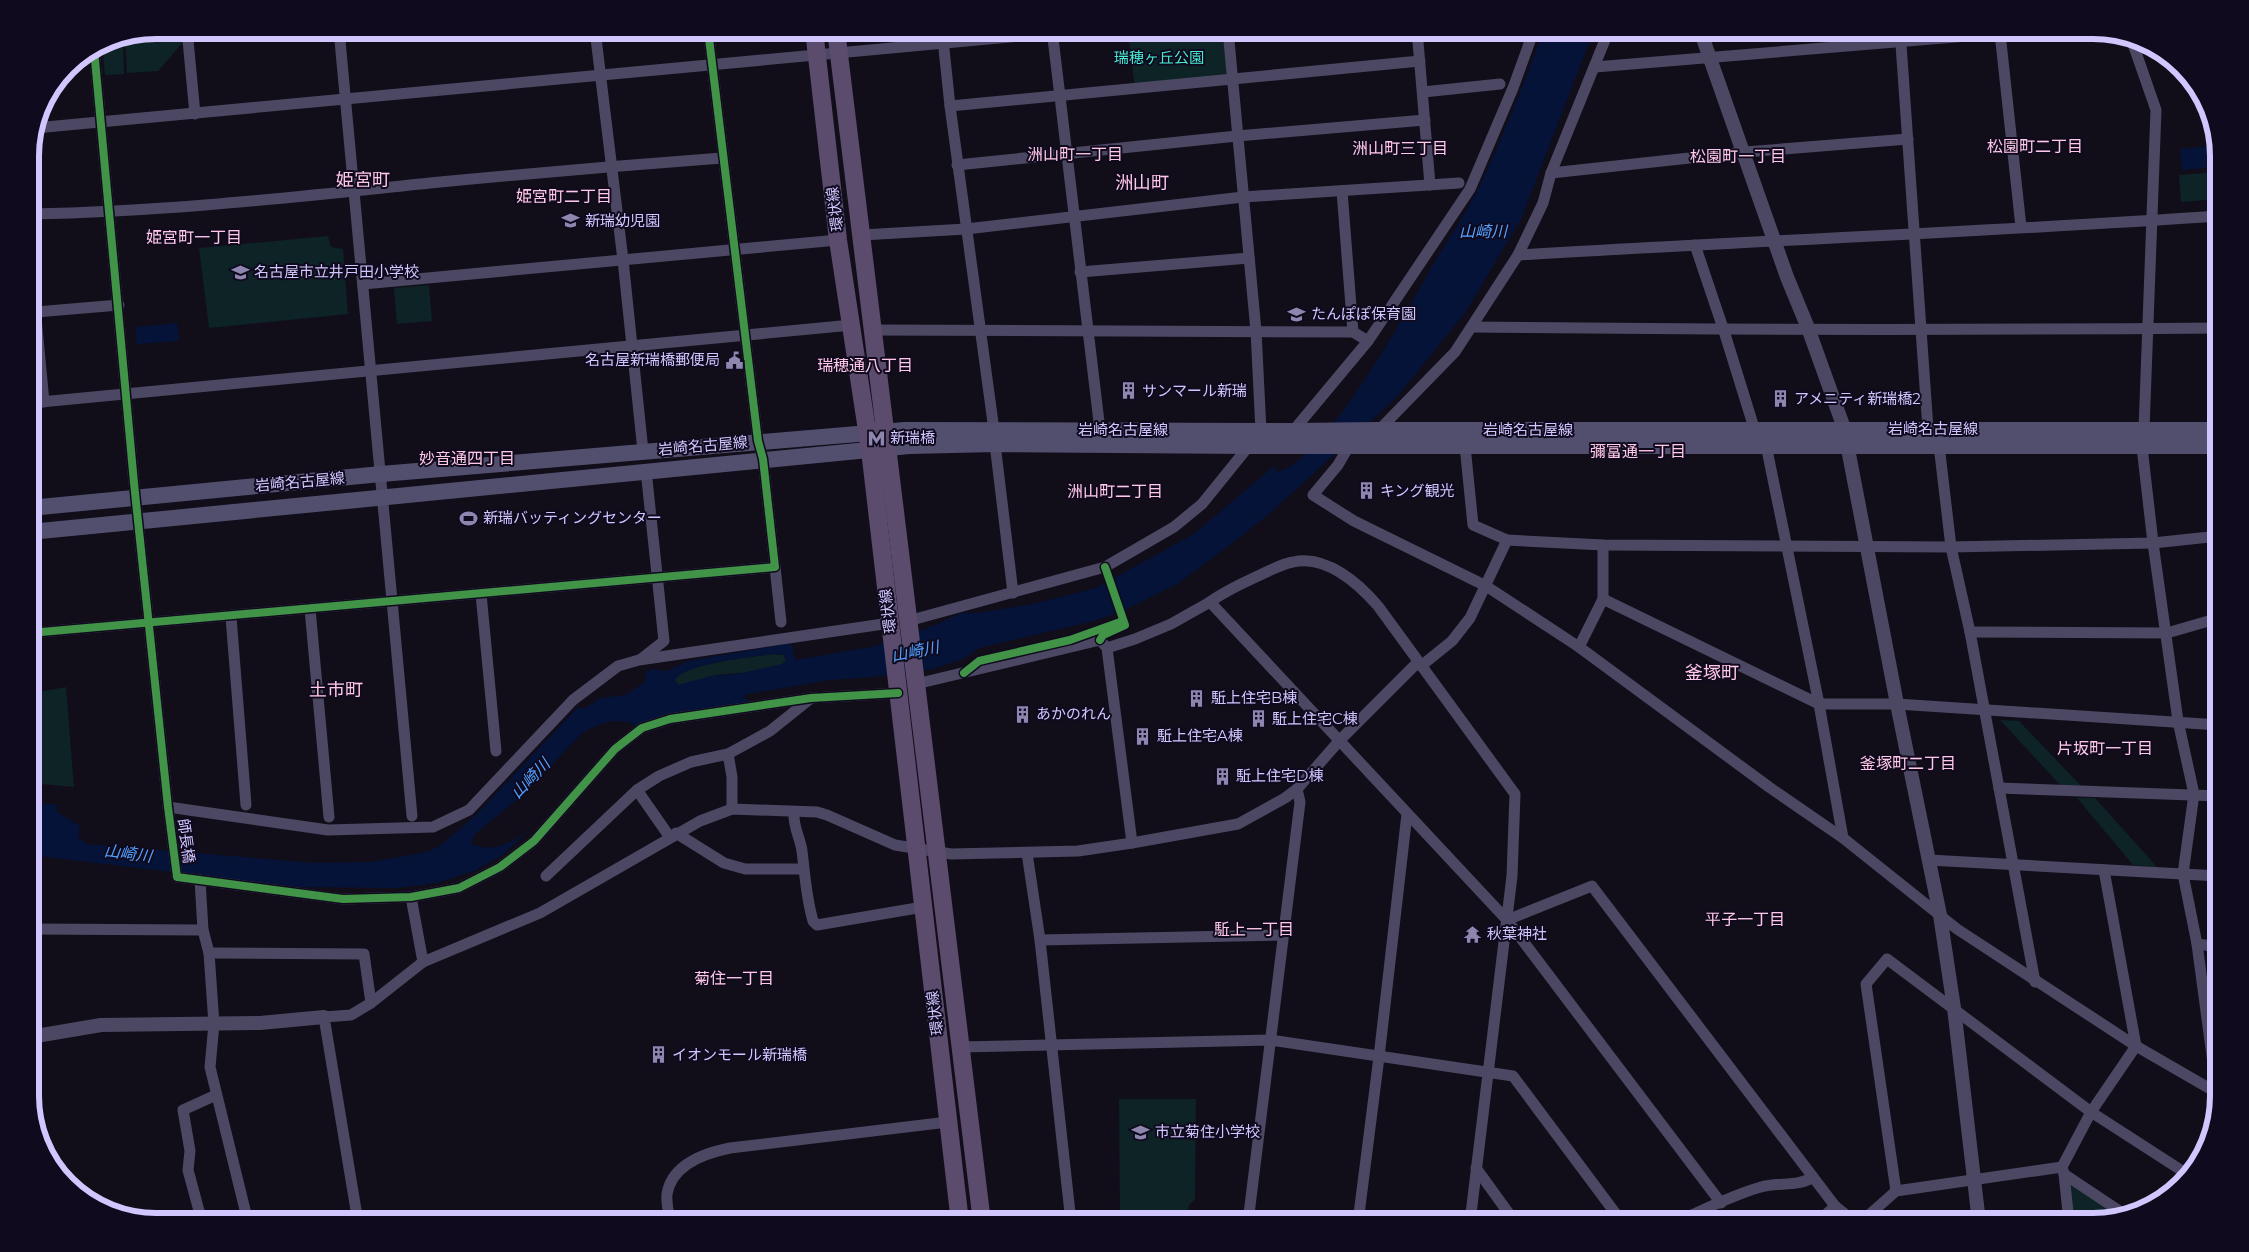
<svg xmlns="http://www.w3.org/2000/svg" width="2249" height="1252" font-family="Montserrat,'Noto Sans JP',sans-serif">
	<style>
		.green { fill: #0d2326 }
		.water { fill: #051339; fill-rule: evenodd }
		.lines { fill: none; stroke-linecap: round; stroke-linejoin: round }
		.minor { stroke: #4c4863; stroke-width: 11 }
		.tertiary { stroke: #4c4863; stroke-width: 14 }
		.secondary { stroke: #524f6e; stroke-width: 16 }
		.primary { stroke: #5b4b6c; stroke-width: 18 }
		.secondary-bridge { stroke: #524f6e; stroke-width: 16 }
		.cycleway-casing { stroke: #0f0a1e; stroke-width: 11 }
		.cycleway { stroke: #419447; stroke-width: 8 }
		.labels { text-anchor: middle; stroke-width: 4; stroke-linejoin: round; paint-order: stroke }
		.park-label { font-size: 15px; fill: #48ead1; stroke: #0f0a1e }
		.street-label { font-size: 15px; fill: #d2c6ff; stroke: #0f0a1e }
		.poi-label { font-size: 15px; fill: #d2c6ff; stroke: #0f0a1e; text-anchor: start }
		.neighbourhood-label { font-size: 16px; fill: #ffc8e6; stroke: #0f0a1e }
		.water-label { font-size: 16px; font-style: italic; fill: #54a0ff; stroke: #0f0a1e }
		.quarter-label { font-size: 18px; fill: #ffc8e6; stroke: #0f0a1e }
		.rim { fill: none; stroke: #d2c6ff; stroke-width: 6 }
	</style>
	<rect width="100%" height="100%" fill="#110e1a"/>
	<g class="green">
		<path d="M 156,30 L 182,30 L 183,42 L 158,71 L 127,73 L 125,36 Z"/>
		<path d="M 1166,30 L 1224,30 L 1229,78 L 1135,88 L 1128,33 Z"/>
		<path d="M 123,37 L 124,74 L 105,75 L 102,43 L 108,40 Z"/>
		<path d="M 2219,172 L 2219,199 L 2181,202 L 2179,175 Z"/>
		<path d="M 328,236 L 331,247 L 343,249 L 348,314 L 209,328 L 199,248 Z"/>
		<path d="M 429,285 L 432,321 L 397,324 L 394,288 Z"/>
		<path d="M 775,654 L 784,655 L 786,661 C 773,674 734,672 717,675 C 704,677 692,684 678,685 L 675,681 C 679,664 758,656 775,654 Z"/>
		<path d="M 66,687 L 74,787 L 30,783 L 30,771 L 41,770 L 33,693 Z"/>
		<path d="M 2000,720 L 2019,721 L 2084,789 L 2062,787 Z"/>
		<path d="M 2077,798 L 2095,798 L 2157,867 L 2133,865 Z"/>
		<path d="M 1119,1099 L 1196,1099 L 1195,1199 L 1189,1205 L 1187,1222 L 1120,1218 Z"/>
		<path d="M 2064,1177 L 2121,1214 L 2093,1222 L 2069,1222 Z"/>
	</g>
	<g class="water">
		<path d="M 1544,30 L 1594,30 L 1521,219 L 1465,313 L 1396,398 L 1268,515 L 1230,545 L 1177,584 L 1123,611 L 1094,621 L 979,648 L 965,658 L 933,669 L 872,677 L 830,680 L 748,694 L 743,697 L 750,702 L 638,727 C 619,715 600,723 582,733 L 524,794 L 475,834 L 471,843 C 491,855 515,841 531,829 L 501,856 L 474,871 L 437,883 L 397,888 L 299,887 L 30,855 L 30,802 L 59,805 L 56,808 L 57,812 L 80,826 L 78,837 L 86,844 L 315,863 L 372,862 L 427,852 L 441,845 L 477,814 L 577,708 L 585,708 L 601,698 L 625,695 L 644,683 L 646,673 L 650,669 L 667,671 L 688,661 L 791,643 L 795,660 L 871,647 L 933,626 L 961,613 L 978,613 L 1033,604 L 1096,588 L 1194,534 L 1274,466 L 1277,472 C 1326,461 1408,309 1434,263 C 1450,236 1469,209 1482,181 C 1505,132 1525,81 1544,30 ZM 775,654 L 784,655 L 786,660 L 782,664 L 737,674 L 711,676 L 678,685 L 675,681 C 679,664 758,656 775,654 Z"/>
		<path d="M 2218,145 L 2219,167 L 2182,170 L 2180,149 Z"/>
		<path d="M 177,323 L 179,341 L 137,344 L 135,327 Z"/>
	</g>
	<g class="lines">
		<g class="minor">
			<path d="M 187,30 L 195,114"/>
			<path d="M 339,30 L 412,816"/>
			<path d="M 595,30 L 623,260 L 643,451"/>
			<path d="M 942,30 L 950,106 L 994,430"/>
			<path d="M 1052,30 L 1100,430"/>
			<path d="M 1417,30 L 1430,185"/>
			<path d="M 1900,30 L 1928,429"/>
			<path d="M 2000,33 L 2021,227"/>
			<path d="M 2132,41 L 2156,110 L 2144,429"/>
			<path d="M 94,49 L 134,483 L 168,807 L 177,877 L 343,899 L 411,897 L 459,888 L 500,867 L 534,841 L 615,749 L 642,728 L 670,719 L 811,698 L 898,693"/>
			<path d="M 1595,67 L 2041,30"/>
			<path d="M 1423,92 L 1500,84"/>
			<path d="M 950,106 L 1420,61"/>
			<path d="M 35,128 L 1084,30"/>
			<path d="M 957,165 L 1237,136 L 1425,120"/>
			<path d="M 1551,173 L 1745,152 L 1908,139"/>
			<path d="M 1342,191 L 1353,332"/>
			<path d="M 30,214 C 168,212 303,196 440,182 C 534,173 628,165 722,158"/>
			<path d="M 862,235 L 966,229 L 1243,197 L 1459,183"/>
			<path d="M 1695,245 L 1724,331 L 1755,431"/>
			<path d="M 30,254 L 44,402"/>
			<path d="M 1518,255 C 1751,241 1985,232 2219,216"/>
			<path d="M 1080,272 L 1249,258"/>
			<path d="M 363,284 L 838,240"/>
			<path d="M 36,312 L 119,305"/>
			<path d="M 1472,327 C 1721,330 1970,330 2219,328"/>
			<path d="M 872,330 L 1353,332 L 1368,341"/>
			<path d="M 30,403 L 852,325"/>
			<path d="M 1379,430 L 1455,352 L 1518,255 L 1543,203 L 1551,173 L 1609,30"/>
			<path d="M 1293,431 L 1368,341 L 1470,189 L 1513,88 L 1534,30"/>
			<path d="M 995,444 L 1013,593"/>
			<path d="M 1766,445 L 1819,704 L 1843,838"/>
			<path d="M 1939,445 L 1951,547 L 1970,632 L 2035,982"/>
			<path d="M 1349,446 L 1338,465 L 1313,495 L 1354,521 L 1486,586 L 1579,647 L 1769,787 L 1843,838 L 1957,929 L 2136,1046 L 2219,1094"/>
			<path d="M 2142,447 L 2153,543 L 2178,721 L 2194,794 L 2183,874 L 2197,944 L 2217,1093"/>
			<path d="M 1507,540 L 1603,545 L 1951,547 L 2153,543 L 2219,536"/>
			<path d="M 1603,545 L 1603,599"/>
			<path d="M 775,567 L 781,622"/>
			<path d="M 481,594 L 496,751"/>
			<path d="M 1210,602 C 1225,591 1241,584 1258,576 C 1269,571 1281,564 1293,562 C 1326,554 1359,584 1378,606 L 1515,794 L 1512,876 L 1470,1222"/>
			<path d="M 310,609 L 329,817"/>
			<path d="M 231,617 L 246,805"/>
			<path d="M 908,621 L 1105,567 L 1174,527 L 1202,504 L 1261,431 L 1256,331 L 1228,30"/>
			<path d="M 1970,632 L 2167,633 L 2219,618"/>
			<path d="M 30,633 L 775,567 L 763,459 L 758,441 L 708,30"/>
			<path d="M 1579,647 L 1603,599 L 1819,704 L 1897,704 L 2219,725"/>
			<path d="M 1107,648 L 1135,639 L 1171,624 L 1210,602 L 1507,920 L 1592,886 L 1835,1206 L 1855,1222"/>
			<path d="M 641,659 L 664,641 L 646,470"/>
			<path d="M 1421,666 L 1452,641 L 1470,618 L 1507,540 L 1473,525 L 1465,446"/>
			<path d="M 728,754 L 732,777 L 732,809"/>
			<path d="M 1999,788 L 2219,796"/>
			<path d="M 637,790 L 669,836"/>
			<path d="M 168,807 L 328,830 L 433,827 L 469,810 L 573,700 L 618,666 L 639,660 L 890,623"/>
			<path d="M 794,813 C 793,827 800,837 802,851 C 805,875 806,897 813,921 L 817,925 L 923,907"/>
			<path d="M 676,833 L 724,863 L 745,869 L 803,869"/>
			<path d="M 1132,843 L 1238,824 L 1285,798 L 1297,789 L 1340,740 L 1418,662"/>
			<path d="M 1027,853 L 1040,940 L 1071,1222"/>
			<path d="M 1929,860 L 2219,876"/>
			<path d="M 2104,870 L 2136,1046 L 2091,1112 L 2062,1167 L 2064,1174 L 2124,1214"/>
			<path d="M 546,876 L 637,790 L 659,776 L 691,762 L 728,754 L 770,731 L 810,699"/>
			<path d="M 200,880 L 203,930 L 209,953 L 214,1024 L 210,1067 L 248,1222"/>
			<path d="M 411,897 L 423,962"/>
			<path d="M 1507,920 L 1721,1203"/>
			<path d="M 30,929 L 203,930"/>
			<path d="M 1040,940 L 1283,935"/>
			<path d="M 2197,944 L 2219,947"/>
			<path d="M 209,953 L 364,954 L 371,1003"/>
			<path d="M 960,1047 L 1270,1040 L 1513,1076 L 1622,1222"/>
			<path d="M 1476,1168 L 1515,1222"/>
			<path d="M 2064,1174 L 2069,1222"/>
			<path d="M 1896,1191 L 1866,984 L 1887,959 L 2091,1112 L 2187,1174"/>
			<path d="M 202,1222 L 188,1170 L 190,1151 L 183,1110 L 216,1095"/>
			<path d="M 358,1222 L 324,1017 L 351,1015 L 371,1003 L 423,962 L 540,913 L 700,821 L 732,809 L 817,812 L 827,815 L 895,845 L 951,854 L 1078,851 L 1132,843 L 1107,648 L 1100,640 L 916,684"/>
			<path d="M 670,1222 C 669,1214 666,1203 667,1194 C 672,1164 705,1153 730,1148 L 948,1122"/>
			<path d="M 1248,1222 L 1300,802 L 1297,789"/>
			<path d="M 1358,1222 L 1379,1057 L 1407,814"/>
			<path d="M 1676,1222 C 1704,1210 1732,1195 1761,1187 C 1778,1182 1799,1187 1813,1177"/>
			<path d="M 1818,1222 L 1835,1206"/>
			<path d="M 1861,1222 L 1896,1191 L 2062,1167"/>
		</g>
		<g class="tertiary">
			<path d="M 1700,30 L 1787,277 L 1808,328 L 1844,428 L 1897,704 L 1940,915 L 1954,1008 L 1979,1222"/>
			<path d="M 30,1037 L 101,1025 L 260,1023 L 324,1017"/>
		</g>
		<g class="secondary">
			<path d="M 1378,430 L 2219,430"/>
			<path d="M 30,508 L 381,474 L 905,430 L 1293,431"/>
			<path d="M 30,532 L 909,446 L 995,444 L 1250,446 L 2219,446"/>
		</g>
		<g class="primary">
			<path d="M 814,30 L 838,240 L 870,450 L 960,1222"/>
			<path d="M 836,30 L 982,1222"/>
		</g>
		<path class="secondary-bridge" d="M 1293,431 L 1378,430"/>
		<defs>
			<g id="cycleway">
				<path d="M 94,49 L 134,483 L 168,807 L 177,877 L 343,899 L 411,897 L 459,888 L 500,867 L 534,841 L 615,749 L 642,728 L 670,719 L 811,698 L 898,693"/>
				<path d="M 30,633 L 775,567 L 763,459 L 758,441 L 708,30"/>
				<path d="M 1100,640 L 1103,635 L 1125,625 L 1105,567"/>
				<path d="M 964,673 L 979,661 L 1070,640 L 1123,621"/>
			</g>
		</defs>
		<use href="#cycleway" class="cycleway-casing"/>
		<use href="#cycleway" class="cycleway"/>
	</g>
	<defs>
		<symbol id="school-bare" viewBox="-9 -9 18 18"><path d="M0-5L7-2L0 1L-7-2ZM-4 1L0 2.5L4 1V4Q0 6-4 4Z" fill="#8e86af" stroke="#0f0a1e" stroke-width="2.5" paint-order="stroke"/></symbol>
		<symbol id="civic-bare" viewBox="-9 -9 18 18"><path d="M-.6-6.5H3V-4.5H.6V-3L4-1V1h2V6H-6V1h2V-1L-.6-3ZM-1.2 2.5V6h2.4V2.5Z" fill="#8e86af" stroke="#0f0a1e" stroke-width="2.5" paint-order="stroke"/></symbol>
		<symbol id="building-bare" viewBox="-9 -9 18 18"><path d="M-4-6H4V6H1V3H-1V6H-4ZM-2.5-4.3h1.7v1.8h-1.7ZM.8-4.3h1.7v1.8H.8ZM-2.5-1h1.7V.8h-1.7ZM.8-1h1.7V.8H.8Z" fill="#8e86af" stroke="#0f0a1e" stroke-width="2.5" paint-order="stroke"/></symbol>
		<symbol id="metro-bare" viewBox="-9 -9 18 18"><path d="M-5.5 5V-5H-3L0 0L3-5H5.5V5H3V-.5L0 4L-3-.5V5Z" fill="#8e86af" stroke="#0f0a1e" stroke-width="2.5" paint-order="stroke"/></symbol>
		<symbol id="stadium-bare" viewBox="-9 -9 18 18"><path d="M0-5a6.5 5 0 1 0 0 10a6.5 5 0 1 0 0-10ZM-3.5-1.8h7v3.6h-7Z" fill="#8e86af" stroke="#0f0a1e" stroke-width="2.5" paint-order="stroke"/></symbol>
		<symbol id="temple-bare" viewBox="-9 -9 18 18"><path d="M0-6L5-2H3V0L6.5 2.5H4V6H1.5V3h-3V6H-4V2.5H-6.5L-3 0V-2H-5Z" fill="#8e86af" stroke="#0f0a1e" stroke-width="2.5" paint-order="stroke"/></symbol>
	</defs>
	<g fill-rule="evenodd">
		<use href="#school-bare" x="558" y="208" width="25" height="25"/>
		<use href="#school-bare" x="228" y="260" width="25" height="25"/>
		<use href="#school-bare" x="1284" y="302" width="25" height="25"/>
		<use href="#civic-bare" x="722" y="348" width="25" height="25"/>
		<use href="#building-bare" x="1116" y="378" width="25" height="25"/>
		<use href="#building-bare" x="1768" y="386" width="25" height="25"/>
		<use href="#metro-bare" x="864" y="426" width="25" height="25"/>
		<use href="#building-bare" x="1354" y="478" width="25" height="25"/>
		<use href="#stadium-bare" x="456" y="506" width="25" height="25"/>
		<use href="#building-bare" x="1184" y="686" width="25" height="25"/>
		<use href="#building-bare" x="1010" y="702" width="25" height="25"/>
		<use href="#building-bare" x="1246" y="706" width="25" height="25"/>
		<use href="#building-bare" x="1130" y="724" width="25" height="25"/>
		<use href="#building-bare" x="1210" y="764" width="25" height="25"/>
		<use href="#temple-bare" x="1460" y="922" width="25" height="25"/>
		<use href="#building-bare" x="646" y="1042" width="25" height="25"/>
		<use href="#school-bare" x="1128" y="1120" width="25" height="25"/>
	</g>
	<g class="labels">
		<g class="park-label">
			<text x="1159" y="63">瑞穂ヶ丘公園</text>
		</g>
		<g class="street-label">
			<text transform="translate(835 209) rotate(-97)" y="5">環状線</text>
			<text x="1933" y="434">岩崎名古屋線</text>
			<text x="1123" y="435">岩崎名古屋線</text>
			<text x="1528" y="435">岩崎名古屋線</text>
			<text transform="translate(703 446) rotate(-5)" y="5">岩崎名古屋線</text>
			<text transform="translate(300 482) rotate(-5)" y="5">岩崎名古屋線</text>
			<text transform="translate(888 611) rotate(-97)" y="5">環状線</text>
			<text transform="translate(186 841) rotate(82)" y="5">師長橋</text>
			<text transform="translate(935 1013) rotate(-97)" y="5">環状線</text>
		</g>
		<g class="poi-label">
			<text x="585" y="226">新瑞幼児園</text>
			<text x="254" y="277">名古屋市立井戸田小学校</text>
			<text x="1311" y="319">たんぽぽ保育園</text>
			<text x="720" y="365" text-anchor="end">名古屋新瑞橋郵便局</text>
			<text x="1142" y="396">サンマール新瑞</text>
			<text x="1794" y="404">アメニティ新瑞橋2</text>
			<text x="890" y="443">新瑞橋</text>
			<text x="1380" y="496">キング観光</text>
			<text x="483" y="523">新瑞バッティングセンター</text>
			<text x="1211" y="703">駈上住宅B棟</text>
			<text x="1036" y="719">あかのれん</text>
			<text x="1272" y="724">駈上住宅C棟</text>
			<text x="1157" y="741">駈上住宅A棟</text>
			<text x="1236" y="781">駈上住宅D棟</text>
			<text x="1487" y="939">秋葉神社</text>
			<text x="672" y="1060">イオンモール新瑞橋</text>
			<text x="1155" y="1137">市立菊住小学校</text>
		</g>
		<g class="neighbourhood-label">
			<text x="2035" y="152">松園町二丁目</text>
			<text x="1400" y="154">洲山町三丁目</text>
			<text x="1075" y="160">洲山町一丁目</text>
			<text x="1738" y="162">松園町一丁目</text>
			<text x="564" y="202">姫宮町二丁目</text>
			<text x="194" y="243">姫宮町一丁目</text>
			<text x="865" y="371">瑞穂通八丁目</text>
			<text x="1638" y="457">彌富通一丁目</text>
			<text x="467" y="464">妙音通四丁目</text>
			<text x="1115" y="497">洲山町二丁目</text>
			<text x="2105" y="754">片坂町一丁目</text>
			<text x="1908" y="769">釜塚町二丁目</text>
			<text x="1745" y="925">平子一丁目</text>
			<text x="1254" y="935">駈上一丁目</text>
			<text x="734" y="984">菊住一丁目</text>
		</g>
		<g class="water-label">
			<text x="1483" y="237">山崎川</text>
			<text transform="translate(915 651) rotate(-11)" y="6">山崎川</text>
			<text transform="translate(530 778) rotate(-46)" y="6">山崎川</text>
			<text transform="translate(128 853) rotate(7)" y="6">山崎川</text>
		</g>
		<g class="quarter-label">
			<text x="363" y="186">姫宮町</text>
			<text x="1142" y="189">洲山町</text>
			<text x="1712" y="679">釜塚町</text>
			<text x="336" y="696">土市町</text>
		</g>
	</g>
	<path d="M0 0H2249V1252H0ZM156 39H2093A117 117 0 0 1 2210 156V1096A117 117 0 0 1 2093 1213H156A117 117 0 0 1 39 1096V156A117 117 0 0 1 156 39Z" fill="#0f0a1e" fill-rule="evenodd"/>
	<path class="rim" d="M156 39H2093A117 117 0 0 1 2210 156V1096A117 117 0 0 1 2093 1213H156A117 117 0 0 1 39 1096V156A117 117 0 0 1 156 39Z"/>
</svg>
